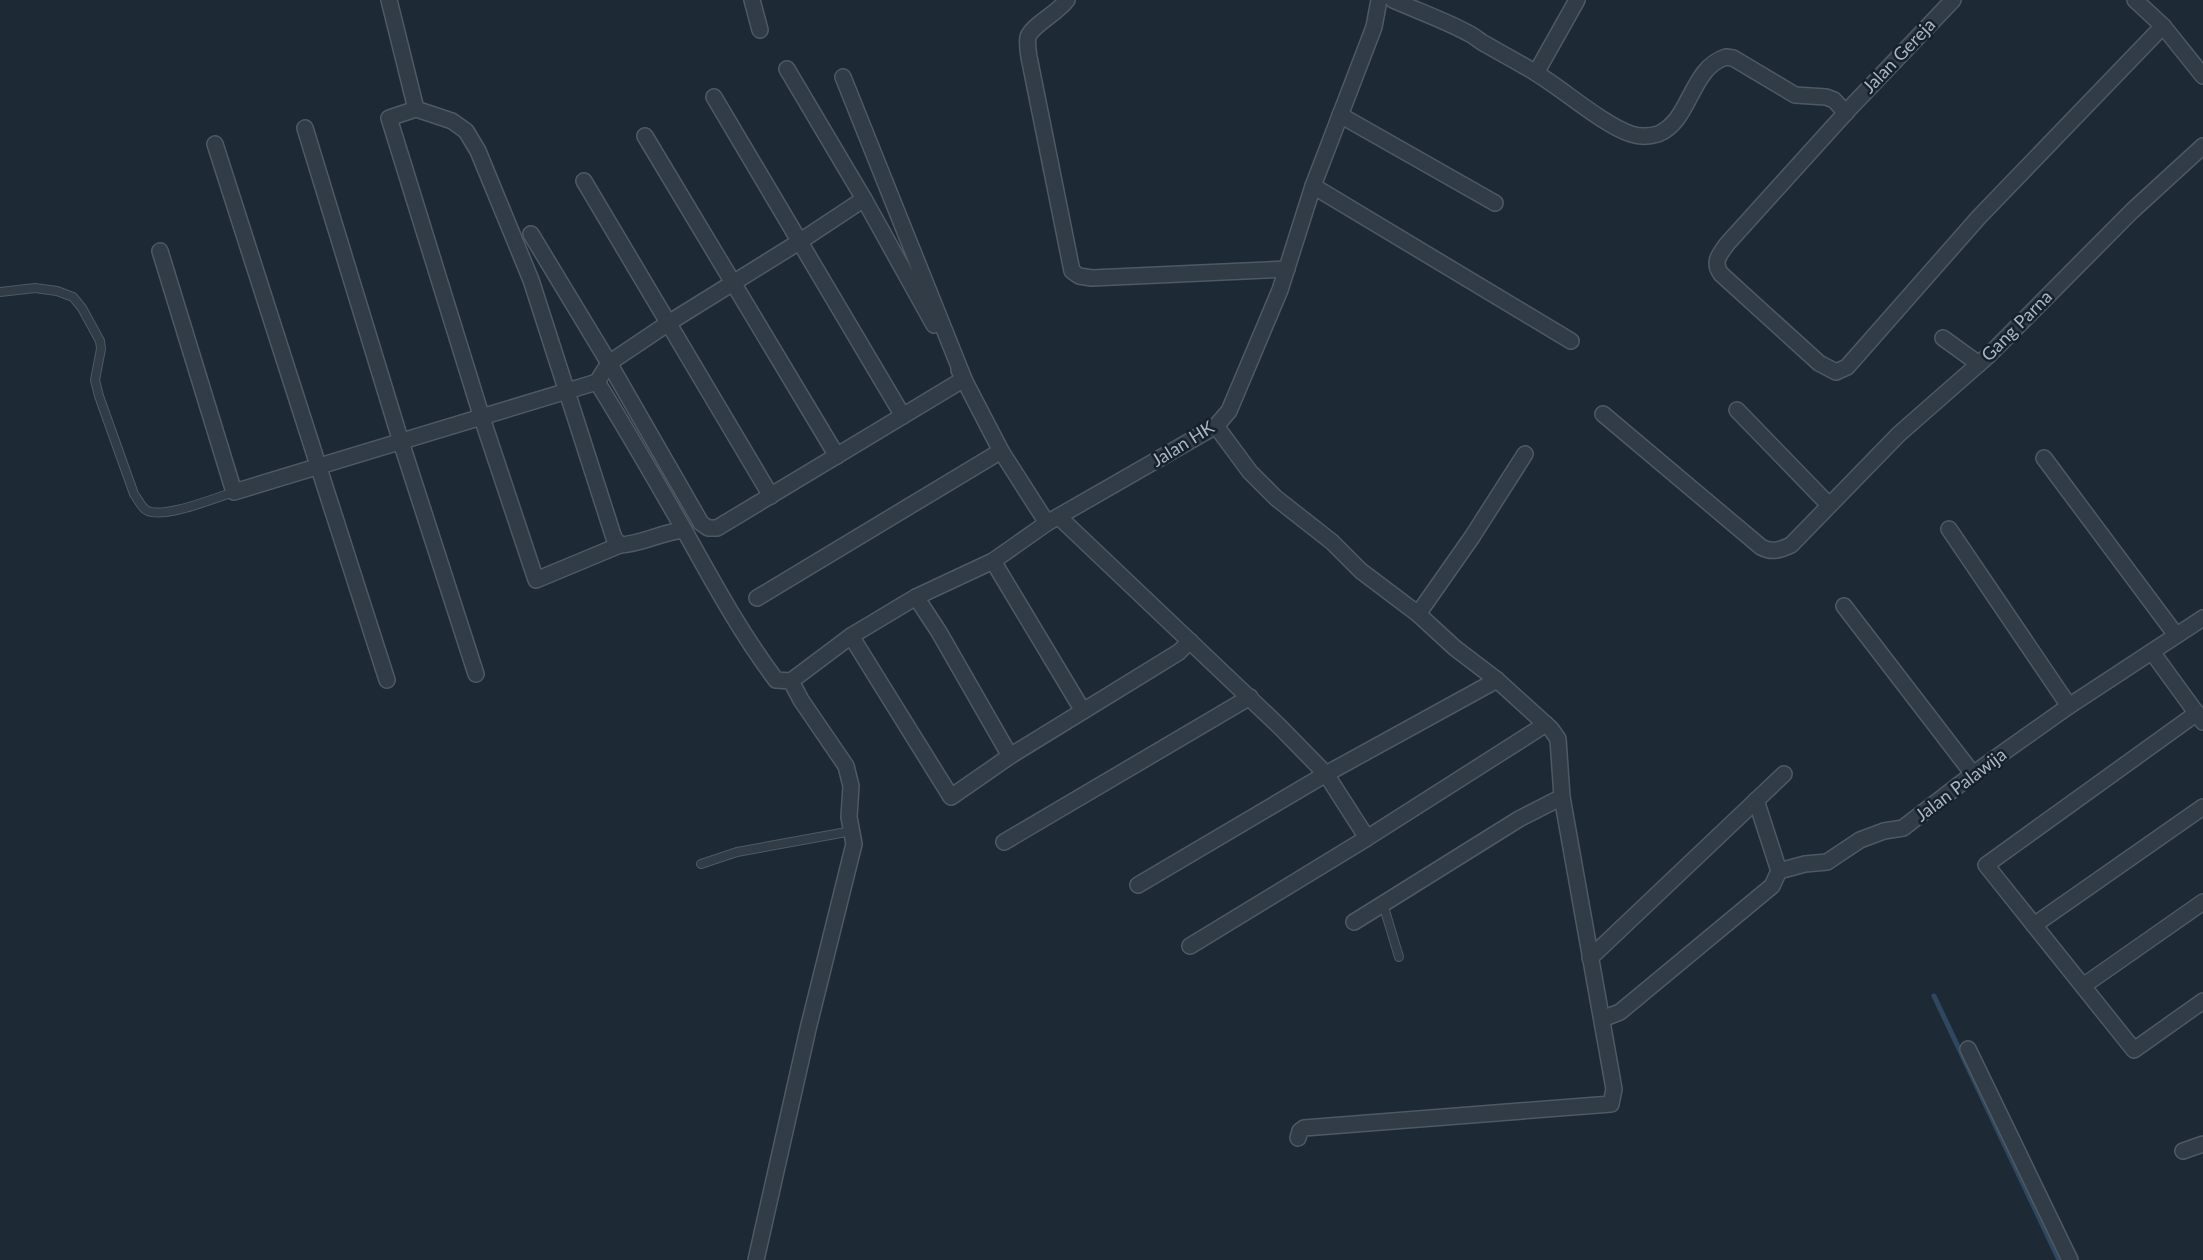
<svg xmlns="http://www.w3.org/2000/svg" width="2203" height="1260" font-family="Lato,sans-serif">
	<style>
		.lines { fill: none; stroke-linecap: round; stroke-linejoin: round }
		.stream { stroke: #2f475f; stroke-width: 5 }
		.service-casing { stroke: #4e5965; stroke-width: 10 }
		.minor-casing { stroke: #4e5965; stroke-width: 18 }
		.service { stroke: #313c47; stroke-width: 8 }
		.minor { stroke: #313c47; stroke-width: 15 }
		.labels { text-anchor: middle; stroke-width: 5; stroke-linejoin: round; paint-order: stroke }
		.street-label { font-size: 18px; fill: #aab6c4; stroke: #17212b }
	</style>
	<rect width="100%" height="100%" fill="#1d2a36"/>
	<g class="lines">
		<path class="stream" d="M 1934,996 L 2059,1260"/>
		<defs>
			<g id="service">
				<path d="M 0,292 L 35,288 L 57,291 L 73,297 L 82,308 L 100,341 L 101,349 L 95,380 L 99,396 L 134,494 C 138,499 141,507 146,510 C 162,520 215,498 234,492"/>
				<path d="M 701,864 L 737,852 L 852,831"/>
				<path d="M 1383,904 L 1399,957"/>
			</g>
			<g id="minor">
				<path d="M 389,0 L 416,109 L 452,121 L 466,131 L 478,151 L 531,280 L 614,538 L 620,545 C 643,544 661,532 684,530"/>
				<path d="M 752,0 L 760,30"/>
				<path d="M 1067,0 C 1058,13 1032,25 1028,37 C 1027,43 1028,51 1029,57 L 1072,271 L 1079,276 L 1092,278 L 1287,269"/>
				<path d="M 1393,0 C 1418,11 1444,20 1468,33 C 1475,36 1480,42 1487,45 C 1504,55 1522,64 1539,75 C 1565,91 1604,125 1631,134 C 1640,137 1648,137 1658,134 C 1691,121 1690,68 1726,57 L 1733,58 L 1795,95 L 1826,97 L 1834,100 L 1846,113"/>
				<path d="M 1953,0 L 1850,108 L 1727,244 C 1720,254 1712,262 1721,274 L 1819,363 L 1836,372 L 1847,367 L 1979,217 L 2163,26"/>
				<path d="M 2135,0 L 2163,26 L 2203,76"/>
				<path d="M 787,69 L 864,199 L 934,325"/>
				<path d="M 1536,73 L 1577,0"/>
				<path d="M 714,97 L 903,416"/>
				<path d="M 416,109 L 389,118 L 482,418 L 536,580 L 620,545"/>
				<path d="M 1340,115 L 1495,203"/>
				<path d="M 305,128 L 401,442 L 476,674"/>
				<path d="M 645,136 L 837,456"/>
				<path d="M 215,144 L 387,680"/>
				<path d="M 584,181 L 771,496"/>
				<path d="M 1313,186 L 1571,341"/>
				<path d="M 531,234 L 609,363 L 701,523 L 708,528 L 717,528 L 964,379 L 843,77"/>
				<path d="M 160,251 L 234,492 L 597,382 L 609,363 L 670,322 L 799,242 L 864,199"/>
				<path d="M 1943,338 L 1979,364"/>
				<path d="M 959,370 L 1001,451 L 1047,523"/>
				<path d="M 597,382 C 627,430 655,479 683,528 C 712,580 740,632 776,680 L 791,681 L 801,700 L 846,766 L 851,786 L 849,817 L 854,844 L 808,1029 L 756,1260"/>
				<path d="M 1737,410 L 1829,505"/>
				<path d="M 1603,414 L 1761,547 C 1772,553 1780,550 1791,545 L 1899,434 L 1989,355 L 2132,211 L 2203,146"/>
				<path d="M 1216,426 L 1250,472 L 1276,498 L 1332,542 L 1361,571 L 1418,614 L 1455,648 L 1497,680 L 1551,729 L 1558,739 L 1562,797 L 1519,819 L 1354,922"/>
				<path d="M 2044,458 L 2176,635"/>
				<path d="M 1059,517 L 1279,726 L 1326,774 L 1367,838 L 1190,946"/>
				<path d="M 1949,529 L 2069,706"/>
				<path d="M 993,561 L 1083,711"/>
				<path d="M 916,597 L 939,632 L 1010,756"/>
				<path d="M 757,598 L 1001,451"/>
				<path d="M 1844,606 L 1973,774"/>
				<path d="M 1418,614 L 1472,537 L 1525,454"/>
				<path d="M 851,636 L 951,797 L 1010,756 L 1179,652 L 1190,641"/>
				<path d="M 2152,652 L 2203,722"/>
				<path d="M 791,681 L 851,636 L 916,597 L 993,561 L 1047,523 L 1216,426 L 1229,411 L 1280,290 L 1313,186 L 1374,27 L 1379,0"/>
				<path d="M 2197,713 L 1986,865 L 2134,1050 L 2203,1001"/>
				<path d="M 1756,800 L 1779,871"/>
				<path d="M 1367,838 L 1546,724"/>
				<path d="M 1004,842 L 1250,697"/>
				<path d="M 1138,885 L 1326,774 L 1497,680"/>
				<path d="M 2034,925 L 2203,807"/>
				<path d="M 1590,958 L 1784,774"/>
				<path d="M 2083,986 L 2203,902"/>
				<path d="M 1602,1019 L 1620,1012 L 1772,886 L 1779,871 L 1805,864 L 1827,862 L 1860,840 L 1884,831 L 1903,828 L 1973,774 L 2069,706 L 2203,618"/>
				<path d="M 1968,1049 L 2070,1260"/>
				<path d="M 1298,1138 L 1300,1131 L 1304,1128 L 1611,1104 L 1614,1089 L 1562,797"/>
				<path d="M 2183,1151 L 2203,1144"/>
			</g>
		</defs>
		<use href="#service" class="service-casing"/>
		<use href="#minor" class="minor-casing"/>
		<use href="#service" class="service"/>
		<use href="#minor" class="minor"/>
	</g>
	<g class="labels">
		<g class="street-label">
			<text transform="translate(1899 56) rotate(-46)" y="6">Jalan Gereja</text>
			<text transform="translate(2017 326) rotate(-45)" y="6">Gang Parna</text>
			<text transform="translate(1183 444) rotate(-32)" y="6">Jalan HK</text>
			<text transform="translate(1961 785) rotate(-37)" y="6">Jalan Palawija</text>
		</g>
	</g>
</svg>
